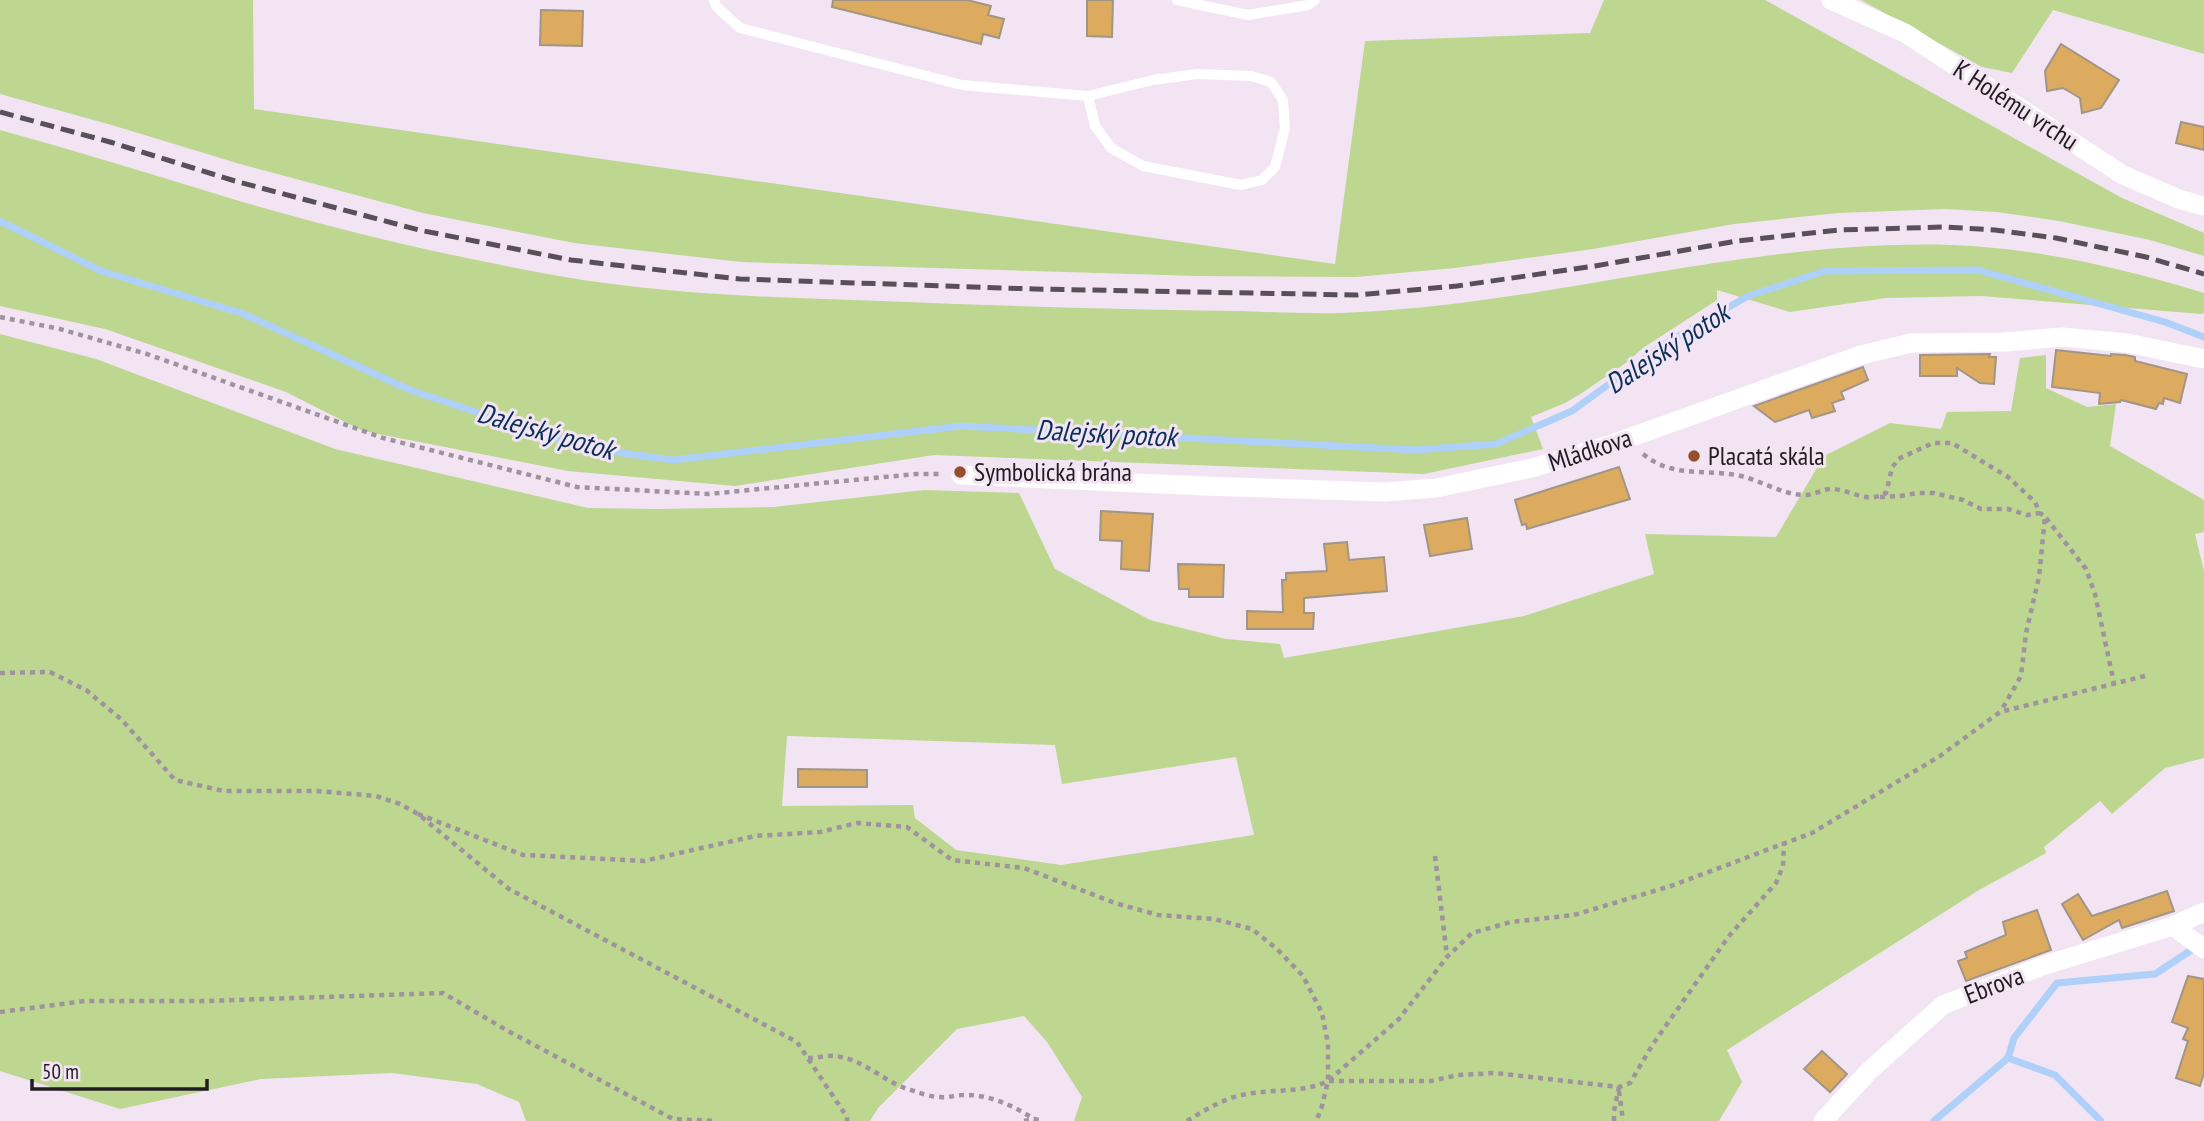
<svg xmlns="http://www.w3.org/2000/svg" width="2204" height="1121" font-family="'PT Sans Narrow',sans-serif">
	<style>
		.green { fill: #bdd690; fill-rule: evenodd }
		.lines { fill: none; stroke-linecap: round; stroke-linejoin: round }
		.stream { stroke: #afd0f8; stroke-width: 7 }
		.building { fill: #dcab5f; stroke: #a09586; stroke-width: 2 }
		.path { stroke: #9e939e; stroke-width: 4.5; stroke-dasharray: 5 5; stroke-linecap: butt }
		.lane { stroke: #fff; stroke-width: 10 }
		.street { stroke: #fff; stroke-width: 19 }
		.rail { stroke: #585058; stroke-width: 5; stroke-dasharray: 14 7; stroke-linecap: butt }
		.poi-dot { fill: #964f2a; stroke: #f3e4f3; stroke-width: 2.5 }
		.labels { text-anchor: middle; stroke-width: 6; stroke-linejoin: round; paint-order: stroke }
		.street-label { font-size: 26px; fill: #211c21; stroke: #f3e4f3 }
		.poi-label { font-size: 26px; fill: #211c21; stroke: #f3e4f3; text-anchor: start }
		.water-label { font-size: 28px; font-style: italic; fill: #093059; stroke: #f3e4f3 }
	</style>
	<rect width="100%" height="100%" fill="#f3e4f3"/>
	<g class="green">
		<path d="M 0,0 L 253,0 L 254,109 L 1335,264 L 1365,41 L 1590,33 L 1604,0 L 1765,0 L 2122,198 L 2204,233 L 2204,256 L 2150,240 L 2059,221 L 1997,212 L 1945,209 L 1838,213 L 1734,224 L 1593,249 L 1455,268 L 1356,277 L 1198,276 L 741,262 L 574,243 L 423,213 L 240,164 L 115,126 L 0,94 Z"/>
		<path d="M 1861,0 L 2204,0 L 2204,54 L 2053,10 L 2012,73 L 1982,67 Z"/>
		<path d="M 0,130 C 76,151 151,174 226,197 C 337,230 451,257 565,277 C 694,299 826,298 956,304 C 1050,307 1143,310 1237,311 C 1278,312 1320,315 1361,312 C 1559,302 1752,239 1951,245 C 2037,248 2122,268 2204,293 L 2204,313 L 2202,314 L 1981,296 L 1886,298 L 1790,312 L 1717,290 L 1717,300 L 1643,348 L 1627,362 L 1582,393 L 1565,403 L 1531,417 L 1543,449 L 1424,474 L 934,455 L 735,486 L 568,471 L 363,431 L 286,392 L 105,329 L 0,306 Z"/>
		<path d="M 0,334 L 96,359 L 335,449 L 588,508 L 657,509 L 774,507 L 924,490 L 1019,493 L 1055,569 L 1150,620 L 1226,639 L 1280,644 L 1284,658 L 1524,616 L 1654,574 L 1645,534 L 1776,537 L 1824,456 L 1890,423 L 1941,429 L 1947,412 L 2011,411 L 2020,358 L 2046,355 L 2046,388 L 2087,407 L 2116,404 L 2110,446 L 2204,500 L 2204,532 L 2195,534 L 2204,571 L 2204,758 L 2165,768 L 2112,814 L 2100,801 L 2044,847 L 2046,853 L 1979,890 L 1727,1050 L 1742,1082 L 1719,1121 L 1074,1121 L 1082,1097 L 1047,1042 L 1024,1016 L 957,1029 L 878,1108 L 870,1121 L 526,1121 L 519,1102 L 477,1084 L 392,1073 L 261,1079 L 120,1109 L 0,1071 ZM 787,736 L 1055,745 L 1062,784 L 1236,757 L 1254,835 L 1061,865 L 956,850 L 915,818 L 913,805 L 782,806 Z"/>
	</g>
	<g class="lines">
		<g class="stream">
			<path d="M 0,221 L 101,271 L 244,314 L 410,390 L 585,448 L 673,460 L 961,426 L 1415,450 L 1496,444 L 1572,411 L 1663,345 L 1748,296 L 1825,271 L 1978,270 L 2165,322 L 2204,337"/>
			<path d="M 1934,1121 L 2008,1058"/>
			<path d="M 2101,1121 L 2055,1075 L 2008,1058 L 2014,1038 L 2057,983 L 2155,974 L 2196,947"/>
		</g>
	</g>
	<g class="building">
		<path d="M 833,0 L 967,0 L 991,6 L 988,15 L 1004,19 L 999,38 L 983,34 L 981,44 L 832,7 Z"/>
		<path d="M 1087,0 L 1113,0 L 1112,37 L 1087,36 Z"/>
		<path d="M 541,10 L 583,11 L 582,46 L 540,45 Z"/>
		<path d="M 2061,44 L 2119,80 L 2101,108 L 2082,113 L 2080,98 L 2063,88 L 2047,91 L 2045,71 Z"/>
		<path d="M 2181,122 L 2204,127 L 2204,150 L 2176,143 Z"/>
		<path d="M 2056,350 L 2111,356 L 2111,354 L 2125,355 L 2135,357 L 2135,361 L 2187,374 L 2180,403 L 2164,398 L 2163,404 L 2159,403 L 2156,409 L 2121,400 L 2120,402 L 2099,404 L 2100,393 L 2052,387 Z"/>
		<path d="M 1990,354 L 1989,357 L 1996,357 L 1994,384 L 1980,383 L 1957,368 L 1957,376 L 1920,376 L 1920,355 Z"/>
		<path d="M 1863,367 L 1868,380 L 1841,392 L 1844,399 L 1832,403 L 1835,411 L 1812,418 L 1809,410 L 1775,422 L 1754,406 Z"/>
		<path d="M 1619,467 L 1630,499 L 1527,529 L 1526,524 L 1522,525 L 1515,500 Z"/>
		<path d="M 1101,511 L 1153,514 L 1149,571 L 1121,569 L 1122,541 L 1100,540 Z"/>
		<path d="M 1467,518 L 1472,549 L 1430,556 L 1424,525 Z"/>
		<path d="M 1347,542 L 1349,560 L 1384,557 L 1387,591 L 1304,598 L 1304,613 L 1314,613 L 1313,629 L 1247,629 L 1247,611 L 1283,612 L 1282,580 L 1286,580 L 1286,573 L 1327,571 L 1324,544 Z"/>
		<path d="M 1178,564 L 1224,565 L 1223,597 L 1189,597 L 1189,589 L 1179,589 Z"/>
		<path d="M 798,769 L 867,770 L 867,787 L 798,787 Z"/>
		<path d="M 2167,891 L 2174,911 L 2122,928 L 2119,920 L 2083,940 L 2062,904 L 2078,894 L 2092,916 Z"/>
		<path d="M 2037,910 L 2051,950 L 1966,981 L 1958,961 L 1967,958 L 1965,952 L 2006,935 L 2003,922 Z"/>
		<path d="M 2188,976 L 2204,979 L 2204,1073 L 2200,1086 L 2176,1078 L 2188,1041 L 2183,1039 L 2188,1028 L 2172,1022 Z"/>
		<path d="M 1822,1051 L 1847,1074 L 1830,1092 L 1804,1069 Z"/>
	</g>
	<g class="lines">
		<g class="path">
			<path d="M 0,317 L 60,329 L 147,354 L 383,438 L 577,487 L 708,494 L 916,474 L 942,474"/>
			<path d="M 1643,454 C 1672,478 1703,469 1736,475 C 1759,479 1780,494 1803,495 C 1813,496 1824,488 1834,489 C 1853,491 1867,504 1886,493 L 1892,468 L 1898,459 L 1933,443 L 1952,443 L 2008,477 L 2035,502 L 2040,513 L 2045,517 L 2039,577 L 2026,633 L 2021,676 L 2001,711"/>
			<path d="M 1880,497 L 1900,496 L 1918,493 L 1934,493 L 1963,500 L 1981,509 L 2008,509 L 2027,515 L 2040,513"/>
			<path d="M 2046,518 L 2086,569 L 2095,594 L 2114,683"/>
			<path d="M 0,673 L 50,672 L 86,690 L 122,720 L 175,780 L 224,791 L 317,791 L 376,796 L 400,804 L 418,814 L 509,889 L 797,1042 L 847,1117 L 847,1121"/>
			<path d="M 418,814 L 523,855 L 644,861 L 755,836 L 820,832 L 857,823 L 907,827 L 952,860 L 1024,868 L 1115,903 L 1158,915 L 1214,919 L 1252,929 L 1277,949 L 1303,976 L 1322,1013 L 1328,1044 L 1328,1081 L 1321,1110 L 1316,1121"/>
			<path d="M 1435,856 L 1447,956"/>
			<path d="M 0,1012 L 85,1001 L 206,1001 L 443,993 L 508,1031 L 673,1119 L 716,1121"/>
			<path d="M 808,1058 C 817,1058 827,1055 835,1056 C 865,1059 885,1084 914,1091 C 922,1094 932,1097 941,1097 C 948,1098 955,1095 962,1095 C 989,1094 1012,1105 1034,1119"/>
			<path d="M 1329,1081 L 1431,1081 L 1458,1075 L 1495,1073 L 1619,1087 L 1630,1083 L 1653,1044 L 1729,936 L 1776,883 L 1783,866 L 1784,843"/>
			<path d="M 1619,1091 L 1623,1121"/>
			<path d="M 1024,1121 L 1034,1119 L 1043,1121"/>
			<path d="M 1187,1121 C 1205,1110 1226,1097 1247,1094 C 1275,1089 1302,1093 1328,1081 L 1399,1019 L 1447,957 L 1472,933 L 1511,922 L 1574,915 L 1671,886 L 1812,833 L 1940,756 L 2000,712 L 2149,675"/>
			<path d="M 1614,1121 L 1614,1111 L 1619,1087"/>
		</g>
		<g class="lane">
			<path d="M 714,0 L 716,6 L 740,28 L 962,85 L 1088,96 L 1153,80 L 1197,74 L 1251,76 L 1271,82 L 1283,100 L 1285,128 L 1275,167 L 1262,180 L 1241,185 L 1143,166 L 1111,148 L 1095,126 L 1088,96"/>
			<path d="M 1177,0 L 1248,15 L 1308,5 L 1315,0"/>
		</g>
		<g class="street">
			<path d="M 1831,0 L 1905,33 L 2123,175 L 2179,199 L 2204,206"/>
			<path d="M 961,475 L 1203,486 L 1384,492 L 1436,488 L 1532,468 L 1612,444 L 1861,355 L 1911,343 L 2005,342 L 2062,337 L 2127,343 L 2204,359"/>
			<path d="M 2173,926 L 2204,949"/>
			<path d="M 1823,1121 L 1869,1071 L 1943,1005 L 2042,966 L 2173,926 L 2204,912"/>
		</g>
		<path class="rail" d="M 0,112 L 110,142 L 235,181 L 419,230 L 571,260 L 740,279 L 1034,289 L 1357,295 L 1457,286 L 1595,266 L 1737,241 L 1839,230 L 1945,227 L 1995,230 L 2056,238 L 2146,257 L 2204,274"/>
	</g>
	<g class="poi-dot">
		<circle cx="1694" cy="456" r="7"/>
		<circle cx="960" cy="472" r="7"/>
	</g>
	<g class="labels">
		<g class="street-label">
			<text transform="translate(2016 105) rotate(33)" y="9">K Holému vrchu</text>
			<text transform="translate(1590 450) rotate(-18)" y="9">Mládkova</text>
			<text transform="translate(1994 985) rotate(-21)" y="9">Ebrova</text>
		</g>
		<g class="poi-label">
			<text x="1708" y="465">Placatá skála</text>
			<text x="974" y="481">Symbolická brána</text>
		</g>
		<g class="water-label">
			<text transform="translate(1667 348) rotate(-33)" y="10">Dalejský potok</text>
			<text transform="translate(546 431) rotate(16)" y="10">Dalejský potok</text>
			<text transform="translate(1106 433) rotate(3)" y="10">Dalejský potok</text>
		</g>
	</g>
	<path d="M32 1079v10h175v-10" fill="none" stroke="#211c21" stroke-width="3.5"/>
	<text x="42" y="1079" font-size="21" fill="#211c21" stroke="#f3e4f3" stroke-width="5" paint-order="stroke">50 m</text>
</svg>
